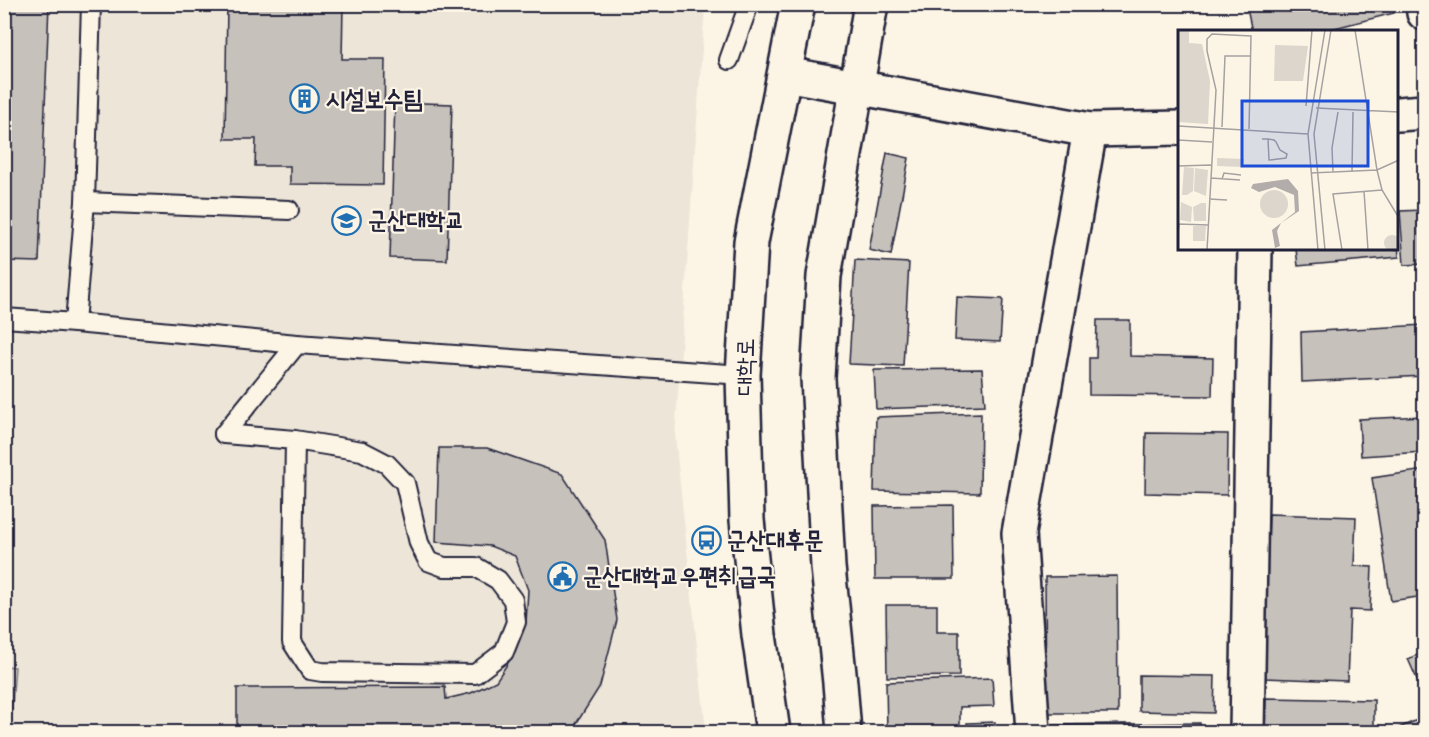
<svg xmlns="http://www.w3.org/2000/svg" width="1429" height="737" font-family="'Indie Flower','Poor Story',sans-serif">
	<style>
		.built { fill: #ece5d8 }
		.green { fill: #dcd6cc; stroke: #7f7c84; stroke-width: 1.5 }
		.building { fill: #c6c1bb; stroke: #22223b; stroke-width: 1.5 }
		.lines { fill: none; stroke-linecap: round; stroke-linejoin: round }
		.lane-casing { stroke: #22223b; stroke-width: 22 }
		.street-casing { stroke: #22223b; stroke-width: 38 }
		.secondary-casing { stroke: #22223b; stroke-width: 38 }
		.lane { stroke: #fcf5e5; stroke-width: 18 }
		.street { stroke: #fcf5e5; stroke-width: 33 }
		.secondary { stroke: #fcf5e5; stroke-width: 33 }
		.labels { text-anchor: middle; stroke-width: 4.5; stroke-linejoin: round; paint-order: stroke }
		.poi-label { font-size: 24px; font-weight: bold; fill: #22223b; stroke: #fcf5e5; text-anchor: start }
		.street-label { font-size: 24px; fill: #22223b; stroke: #fcf5e5 }
		.inset-road { fill: none; stroke: #a5a1a1; stroke-width: 1.5 }
		.view { fill: #1d4ed8; fill-opacity: 0.15; stroke: #1d4ed8; stroke-width: 3 }
		.inset-edge { fill: none; stroke: #22223b; stroke-width: 3 }
	</style>
	<rect width="100%" height="100%" fill="#fcf5e5"/>
	<filter id="ink" filterUnits="userSpaceOnUse"><feTurbulence type="fractalNoise" baseFrequency=".0167" numOctaves="2"/><feDisplacementMap in="SourceGraphic" scale="12" xChannelSelector="R" yChannelSelector="G"/><feConvolveMatrix kernelMatrix="1 2 1 2 8 2 1 2 1" color-interpolation-filters="sRGB"/></filter>
	<g filter="url(#ink)">
		<path class="built" d="M 4,5 L 705,5 L 675,436 L 706,732 L 5,732 Z"/>
		<path class="green" d="M 5,666 L 15,667 L 10,732 L 5,732 Z"/>
		<g class="building">
			<path d="M 4,4 L 49,4 L 39,262 L 4,261 Z"/>
			<path d="M 227,4 L 343,4 L 342,59 L 385,59 L 383,185 L 290,184 L 290,166 L 255,166 L 256,139 L 225,139 Z"/>
			<path d="M 1246,4 L 1392,4 L 1394,13 L 1319,32 L 1252,32 Z"/>
			<path d="M 395,102 L 452,104 L 447,260 L 390,258 Z"/>
			<path d="M 887,153 L 909,158 L 891,255 L 869,250 Z"/>
			<path d="M 1423,210 L 1424,264 L 1404,265 L 1400,211 Z"/>
			<path d="M 1398,243 L 1399,257 L 1298,266 L 1296,249 L 1398,249 Z"/>
			<path d="M 855,260 L 909,263 L 903,366 L 849,364 Z"/>
			<path d="M 957,297 L 1003,299 L 1000,342 L 955,340 Z"/>
			<path d="M 1097,320 L 1130,320 L 1130,356 L 1213,358 L 1212,396 L 1089,395 L 1089,358 L 1096,358 Z"/>
			<path d="M 1424,325 L 1424,376 L 1302,382 L 1301,332 Z"/>
			<path d="M 982,369 L 985,405 L 876,409 L 874,370 Z"/>
			<path d="M 981,413 L 980,493 L 874,491 L 876,417 Z"/>
			<path d="M 1424,416 L 1424,452 L 1361,456 L 1359,419 Z"/>
			<path d="M 1146,433 L 1228,434 L 1227,495 L 1145,493 Z"/>
			<path d="M 439,448 L 487,448 L 562,474 L 605,540 L 617,620 L 600,686 L 571,732 L 237,732 L 237,688 L 445,687 L 446,699 L 471,693 L 496,681 L 514,654 L 526,623 L 528,590 L 515,556 L 490,546 L 436,542 Z"/>
			<path d="M 1424,470 L 1424,596 L 1391,601 L 1372,478 Z"/>
			<path d="M 953,505 L 954,579 L 875,579 L 874,506 Z"/>
			<path d="M 1269,514 L 1356,517 L 1354,566 L 1372,567 L 1370,611 L 1350,610 L 1347,681 L 1263,678 Z"/>
			<path d="M 1117,576 L 1118,713 L 1046,713 L 1045,577 Z"/>
			<path d="M 886,605 L 937,605 L 937,632 L 959,632 L 959,676 L 887,677 Z"/>
			<path d="M 1424,652 L 1424,695 L 1408,659 Z"/>
			<path d="M 1139,675 L 1215,676 L 1214,713 L 1139,711 Z"/>
			<path d="M 992,678 L 994,706 L 960,707 L 960,729 L 887,732 L 886,682 Z"/>
			<path d="M 1266,698 L 1374,700 L 1374,732 L 1265,732 Z"/>
			<path d="M 1424,717 L 1424,732 L 1390,732 Z"/>
			<path d="M 995,722 L 995,732 L 968,732 L 967,723 Z"/>
			<path d="M 1200,723 L 1200,732 L 1050,732 L 1050,725 Z"/>
		</g>
		<g class="lines">
			<defs>
				<g id="lane">
					<path d="M 729,60 L 749,4"/>
					<path d="M 85,202 L 289,210"/>
					<path d="M 4,318 L 75,323 L 297,344 L 743,375"/>
					<path d="M 75,323 L 85,202 L 91,4"/>
					<path d="M 224,434 L 295,440 L 362,451 L 387,464 L 405,483 L 419,543 L 428,561 L 444,567 L 476,567 L 498,580 L 513,600 L 516,622 L 504,652 L 475,674 L 322,672 L 310,670 L 292,642 L 295,440"/>
					<path d="M 224,434 L 297,344"/>
				</g>
				<g id="street">
					<path d="M 1423,4 L 1424,13"/>
					<path d="M 785,74 L 1090,130 L 1180,128"/>
					<path d="M 1398,114 L 1424,112"/>
					<path d="M 1033,732 L 1019,533 L 1090,130"/>
					<path d="M 1247,732 L 1255,249"/>
				</g>
				<g id="secondary">
					<path d="M 773,732 L 759,635 L 747,520 L 743,375 L 751,242 L 798,4"/>
					<path d="M 844,732 L 840,683 L 828,567 L 818,378 L 824,276 L 871,4"/>
				</g>
			</defs>
			<use href="#lane" class="lane-casing"/>
			<use href="#street" class="street-casing"/>
			<use href="#secondary" class="secondary-casing"/>
			<use href="#lane" class="lane"/>
			<use href="#street" class="street"/>
			<use href="#secondary" class="secondary"/>
		</g>
	</g>
	<defs>
		<symbol id="building-ring" viewBox="-11 -11 22 22"><circle r="9.5" fill="#fcf5e5" stroke="#1f6fb2" stroke-width="1.5"/><path d="M-4-6H4V6H1V3H-1V6H-4ZM-2.5-4.3h1.7v1.8h-1.7ZM.8-4.3h1.7v1.8H.8ZM-2.5-1h1.7V.8h-1.7ZM.8-1h1.7V.8H.8Z" fill="#1f6fb2"/></symbol>
		<symbol id="university-ring" viewBox="-11 -11 22 22"><circle r="9.5" fill="#fcf5e5" stroke="#1f6fb2" stroke-width="1.5"/><path d="M0-5L7-2L0 1L-7-2ZM-4 1L0 2.5L4 1V4Q0 6-4 4Z" fill="#1f6fb2"/></symbol>
		<symbol id="bus-ring" viewBox="-11 -11 22 22"><circle r="9.5" fill="#fcf5e5" stroke="#1f6fb2" stroke-width="1.5"/><path d="M-5-6H5V4H4V6H2V4H-2V6H-4V4H-5ZM-3.5-4V0h7V-4ZM-3.5 1.2v1.5H-2V1.2ZM2 1.2v1.5H3.5V1.2Z" fill="#1f6fb2"/></symbol>
		<symbol id="civic-ring" viewBox="-11 -11 22 22"><circle r="9.5" fill="#fcf5e5" stroke="#1f6fb2" stroke-width="1.5"/><path d="M-.6-6.5H3V-4.5H.6V-3L4-1V1h2V6H-6V1h2V-1L-.6-3ZM-1.2 2.5V6h2.4V2.5Z" fill="#1f6fb2"/></symbol>
	</defs>
	<g fill-rule="evenodd">
		<use href="#building-ring" x="288" y="82" width="33" height="33"/>
		<use href="#university-ring" x="330" y="204" width="33" height="33"/>
		<use href="#bus-ring" x="690" y="524" width="33" height="33"/>
		<use href="#civic-ring" x="546" y="560" width="33" height="33"/>
	</g>
	<g class="labels">
		<g class="poi-label">
			<text x="326" y="107">시설보수팀</text>
			<text x="368" y="228">군산대학교</text>
			<text x="727" y="548">군산대후문</text>
			<text x="583" y="584">군산대학교우편취급국</text>
		</g>
		<g class="street-label">
			<text transform="translate(745 367) rotate(-89)" y="8">대학로</text>
		</g>
	</g>
	<g transform="translate(1178 30)">
		<rect width="220" height="220" fill="#fcf5e5"/>
		<path d="M 0,0 L 11,0 L 11,13 L 24,14 L 32,51 L 30,94 L 0,92 ZM 97,15 L 130,16 L 125,51 L 96,51 ZM 39,128 L 66,129 L 65,137 L 39,136 ZM 6,137 L 16,138 L 15,161 L 9,165 L 4,165 ZM 17,138 L 30,140 L 28,166 L 16,161 ZM82 174a14 14 0 1 1 28 0a14 14 0 1 1-28 0ZM 3,172 L 14,177 L 13,192 L 2,190 ZM 23,173 L 28,173 L 28,191 L 16,191 L 15,177 ZM 15,196 L 28,196 L 27,211 L 15,211 ZM206 213a8 8 0 1 1 16 0a8 8 0 1 1-16 0Z" fill="#dcd6cc"/>
		<path d="M 110,149 L 120,161 L 121,181 L 103,193 L 99,201 L 102,216 L 97,218 L 94,200 L 117,182 L 116,165 L 97,157 L 81,162 L 73,158 L 75,154 Z" fill="#b2adab"/>
		<path class="inset-road" d="M 177,0 L 199,140 L 204,160 L 221,188M 128,76 L 134,0M 138,78 L 221,82M 0,96 L 130,104M 44,97 L 47,26 L 73,26M 84,109 L 90,109 L 96,110 L 98,112 L 102,120 L 109,124 L 108,128 L 91,130 L 90,109M 0,110 L 34,112M 0,136 L 33,135M 174,141 L 175,82M 155,142 L 154,118 L 160,82M 133,143 L 199,140 L 221,130M 33,148 L 62,150M 0,149 L 0,168M 44,149 L 46,143 L 63,145M 186,161 L 190,220M 31,169 L 49,170M 0,203 L 1,194 L 30,195M 29,220 L 38,60 L 29,21 L 29,9 L 34,4 L 73,6 L 71,99M 140,220 L 130,104 L 147,0M 147,220 L 136,104 L 153,0M 164,220 L 155,164 L 204,160"/>
		<path class="view" d="M 64,71 L 190,71 L 190,136 L 64,136 Z"/>
		<rect width="220" height="220" class="inset-edge"/>
	</g>
	<rect width="1429" height="737" fill="none" stroke="#fcf5e5" stroke-width="24"/>
	<rect x="12" y="12" width="1405" height="713" fill="none" stroke="#22223b" stroke-width="2" filter="url(#ink)"/>
</svg>
